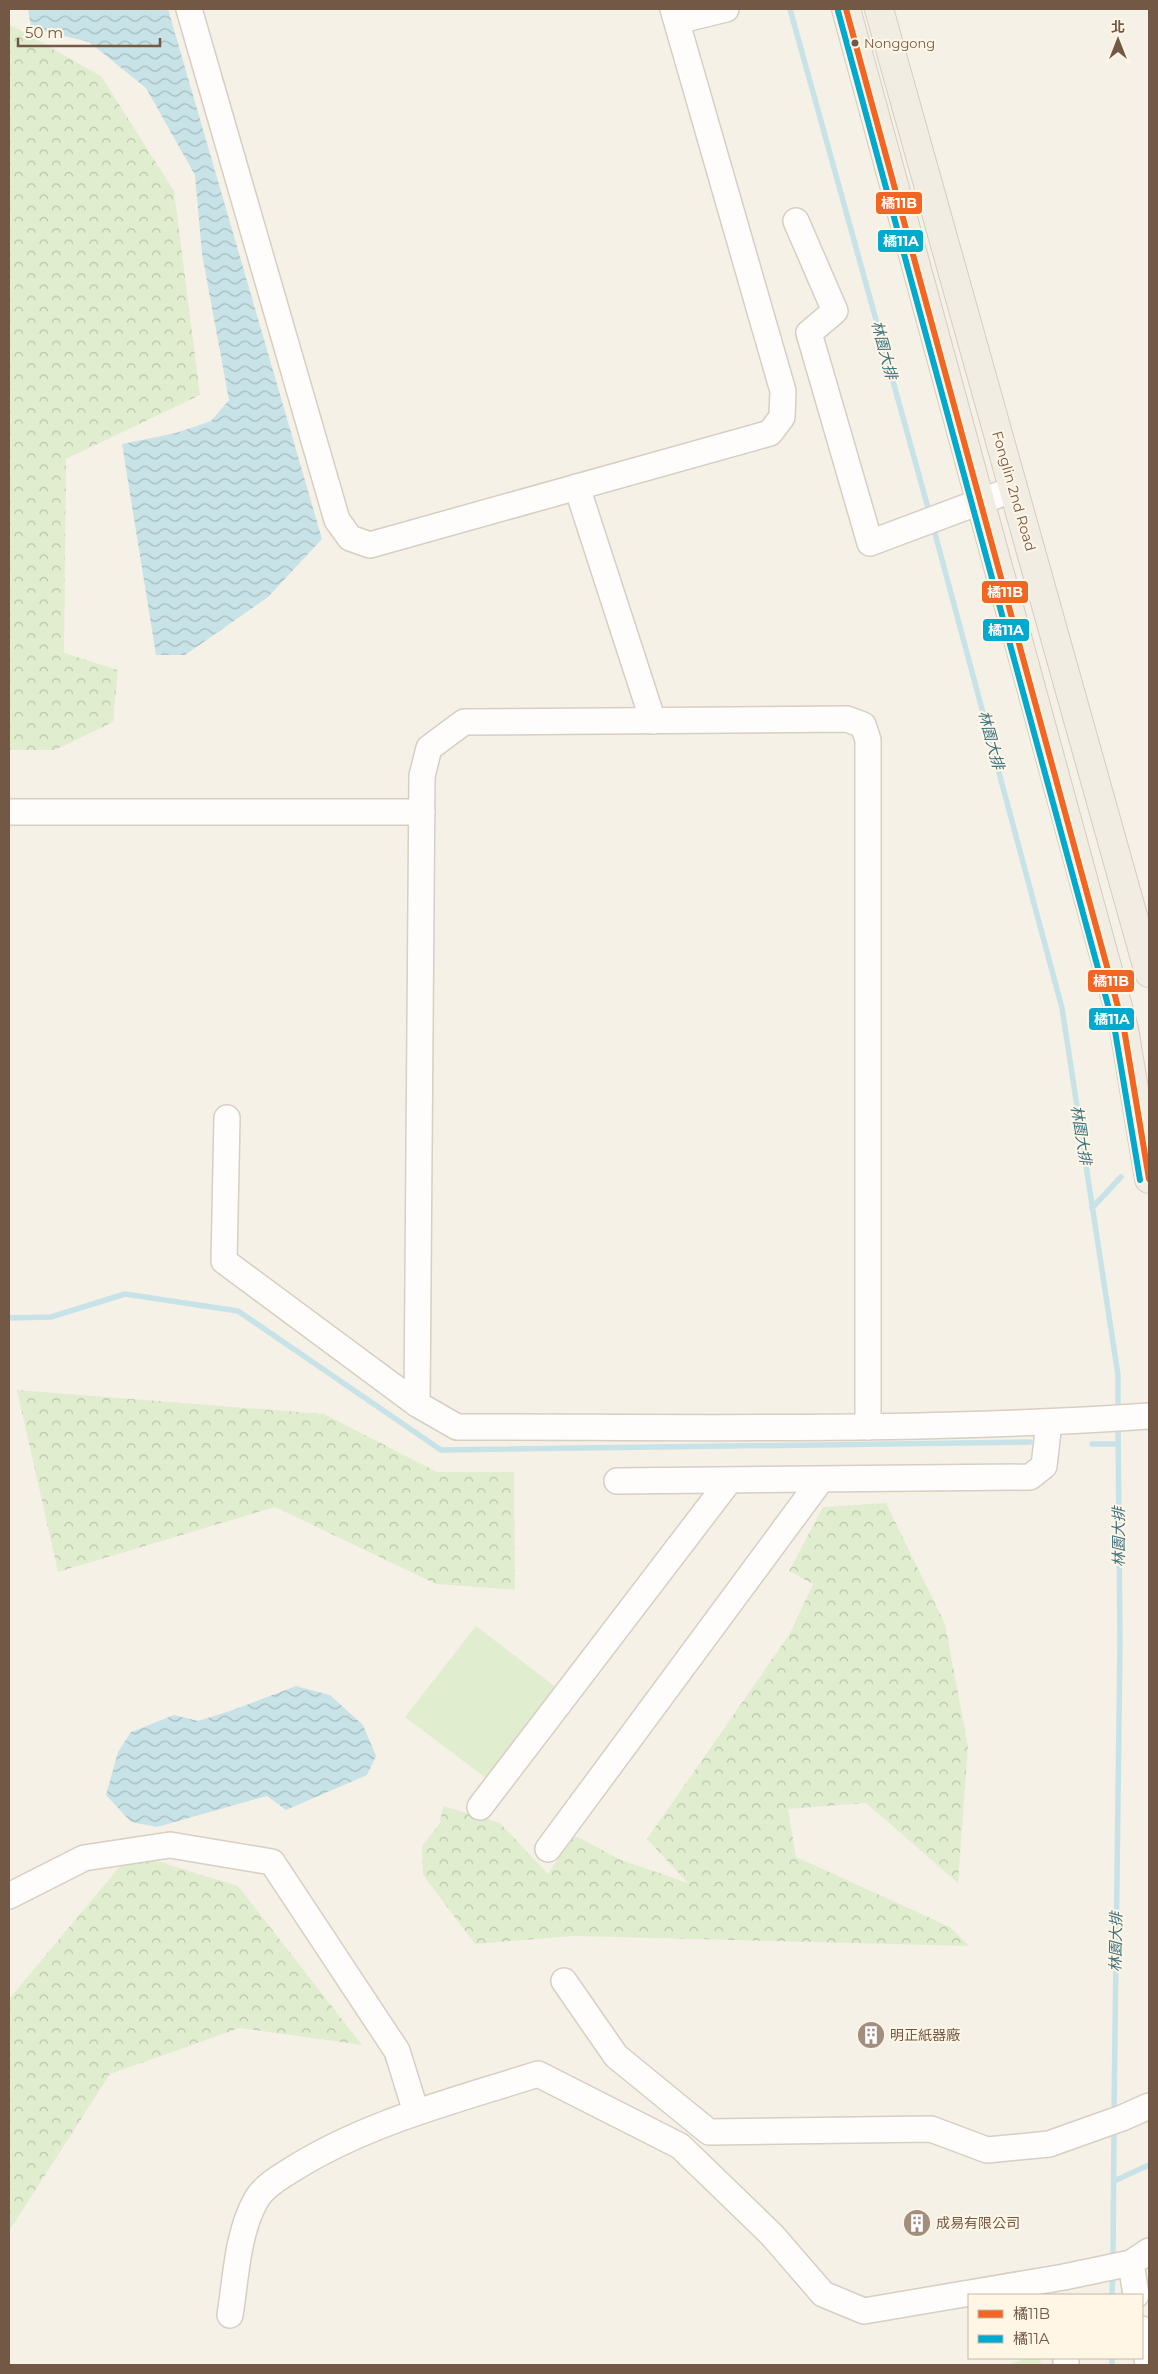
<svg xmlns="http://www.w3.org/2000/svg" width="1158" height="2374" font-family="Montserrat,'Noto Sans TC',sans-serif">
	<style>
		.green { fill: #e0eecf }
		.forest { fill: url(#forest-crowns) }
		.water { fill: url(#water-waves) }
		.lines { fill: none; stroke-linecap: round; stroke-linejoin: round }
		.stream { stroke: #c7e3e7; stroke-width: 5.5 }
		.minor-casing { stroke: #d7cec4; stroke-width: 28 }
		.major-casing { stroke: #d5ccc3; stroke-width: 30 }
		.minor { stroke: #fefdfb; stroke-width: 25 }
		.major { stroke: #f2ede3; stroke-width: 28 }
		.bus-1-casing { stroke: #fff6e6; stroke-width: 10 }
		.bus-2-casing { stroke: #fff6e6; stroke-width: 10 }
		.bus-1 { stroke: #f26522; stroke-width: 6 }
		.bus-2 { stroke: #00a9ce; stroke-width: 6 }
		.bus-dot { fill: #745846; stroke: #fff6e6; stroke-width: 2 }
		.labels { text-anchor: middle; stroke-width: 4; stroke-linejoin: round; paint-order: stroke }
		.bus-label { font-size: 13px; fill: #745846; stroke: #fff6e6; text-anchor: start }
		.street-label { font-size: 14px; fill: #745846; stroke: #fff6e6 }
		.poi-label { font-size: 14px; fill: #745846; stroke: #fff6e6; text-anchor: start }
		.water-label { font-size: 15px; font-style: italic; fill: #3c7382; stroke: #fff6e6 }
		.line-badge { stroke: #fff6e6; stroke-width: 2 }
		.badge-label { font-size: 14px; text-anchor: middle; font-weight: bold; fill: #fff }
	</style>
	<defs>
		<pattern id="forest-crowns" width="20" height="18" patternUnits="userSpaceOnUse" patternTransform="scale(1.25)"><rect width="20" height="18" fill="#e0eecf"/><path d="M2 6a3 3 0 1 1 6 0M12 15a3 3 0 1 1 6 0" fill="none" stroke="#bac4aa"/></pattern>
		<pattern id="water-waves" width="16" height="10" patternUnits="userSpaceOnUse" patternTransform="scale(1.25)"><rect width="16" height="10" fill="#c7e3e7"/><path d="M0 5q4-4 8 0t8 0" fill="none" stroke="#a6bbbd"/></pattern>
	</defs>
	<rect width="100%" height="100%" fill="#f6f1e6"/>
	<path class="green" d="M 476,1626 L 557,1688 L 487,1779 L 405,1717 Z"/>
	<g class="forest">
		<path d="M 9,24 L 101,76 L 174,191 L 200,395 L 66,459 L 64,653 L 118,670 L 113,722 L 55,750 L 9,750 Z"/>
		<path d="M 17,1390 L 324,1414 L 437,1472 L 514,1472 L 515,1590 L 436,1584 L 275,1507 L 58,1572 Z"/>
		<path d="M 886,1503 L 945,1624 L 968,1746 L 958,1883 L 866,1803 L 788,1809 L 796,1857 L 950,1927 L 969,1946 L 574,1936 L 475,1944 L 423,1875 L 422,1846 L 440,1823 L 443,1806 L 500,1823 L 548,1874 L 574,1835 L 621,1860 L 688,1883 L 647,1839 L 789,1635 L 813,1584 L 789,1571 L 823,1507 Z"/>
		<path d="M 131,1853 L 238,1886 L 362,2045 L 240,2028 L 110,2074 L 9,2231 L 9,1999 Z"/>
		<path d="M 1026,2358 L 1040,2358 L 1041,2365 L 1008,2365 Z"/>
	</g>
	<g class="water">
		<path d="M 28,9 L 168,9 L 322,539 L 268,597 L 185,655 L 156,655 L 122,444 L 176,433 L 211,421 L 229,400 L 202,254 L 195,175 L 146,88 L 89,42 L 31,28 Z"/>
		<path d="M 296,1686 L 330,1695 L 363,1725 L 376,1756 L 367,1775 L 286,1810 L 267,1796 L 157,1827 L 131,1822 L 106,1795 L 118,1752 L 131,1732 L 174,1715 L 198,1721 L 233,1710 Z"/>
	</g>
	<g class="lines">
		<g class="stream">
			<path d="M 790,9 L 930,515"/>
			<path d="M 933,526 L 1062,1008 L 1118,1375 L 1118,1413"/>
			<path d="M 1092,1208 L 1121,1177"/>
			<path d="M 9,1318 L 51,1317 L 125,1294 L 238,1311 L 441,1450 L 1030,1442"/>
			<path d="M 1092,1444 L 1118,1444"/>
			<path d="M 1114,2113 L 1120,1641 L 1118,1425"/>
			<path d="M 1114,2181 L 1149,2165"/>
			<path d="M 1113,2261 L 1114,2127"/>
			<path d="M 1112,2295 L 1113,2272"/>
			<path d="M 1112,2365 L 1112,2358"/>
		</g>
		<defs>
			<g id="minor">
				<path d="M 189,9 L 337,520 L 350,538 L 370,545 L 770,433 L 782,417 L 783,391 L 673,9"/>
				<path d="M 677,21 L 726,9"/>
				<path d="M 796,221 L 835,311 L 809,333 L 870,543 L 1014,489"/>
				<path d="M 577,487 L 653,721"/>
				<path d="M 9,812 L 422,812"/>
				<path d="M 227,1118 L 224,1261 L 417,1404 L 457,1427 C 688,1427 919,1432 1149,1416"/>
				<path d="M 417,1404 L 422,776 L 429,748 L 464,722 L 847,719 L 863,725 L 868,740 L 868,1427"/>
				<path d="M 617,1481 L 1030,1477 L 1044,1466 L 1049,1422"/>
				<path d="M 480,1807 L 729,1481"/>
				<path d="M 548,1849 L 820,1481"/>
				<path d="M 9,1896 L 84,1858 L 170,1845 L 272,1862 L 397,2051 L 416,2112"/>
				<path d="M 564,1981 L 616,2056 L 709,2132 L 931,2129 L 987,2150 L 1049,2144 L 1122,2118 L 1149,2106"/>
				<path d="M 1131,2263 L 1136,2295"/>
				<path d="M 230,2315 C 236,2278 237,2234 256,2200 C 263,2187 280,2177 293,2169 C 368,2122 454,2101 538,2074 L 680,2146 L 772,2235 L 823,2294 L 864,2311 L 1064,2277 L 1131,2263 L 1149,2251"/>
				<path d="M 1142,2329 L 1148,2365"/>
				<path d="M 1066,2358 L 1066,2365"/>
			</g>
			<g id="major">
				<path d="M 846,9 L 1124,1029 L 1149,1179"/>
				<path d="M 879,9 L 1149,973"/>
			</g>
		</defs>
		<use href="#minor" class="minor-casing"/>
		<use href="#major" class="major-casing"/>
		<use href="#minor" class="minor"/>
		<use href="#major" class="major"/>
		<defs>
			<path id="bus-1" d="M 846,9 L 1124,1029 L 1149,1179"/>
			<path id="bus-2" d="M 838,11 L 1115,1031 L 1140,1180"/>
		</defs>
		<use href="#bus-1" class="bus-1-casing"/>
		<use href="#bus-2" class="bus-2-casing"/>
		<use href="#bus-1" class="bus-1"/>
		<use href="#bus-2" class="bus-2"/>
	</g>
	<defs>
		<symbol id="building-disc" viewBox="-11 -11 22 22"><circle r="9.5" fill="#a28e7e" stroke="#fff6e6"/><path d="M-4-6H4V6H1V3H-1V6H-4ZM-2.5-4.3h1.7v1.8h-1.7ZM.8-4.3h1.7v1.8H.8ZM-2.5-1h1.7V.8h-1.7ZM.8-1h1.7V.8H.8Z" fill="#fff"/></symbol>
	</defs>
	<g fill-rule="evenodd">
		<use href="#building-disc" x="855" y="2019" width="32" height="32"/>
		<use href="#building-disc" x="901" y="2207" width="32" height="32"/>
	</g>
	<circle class="bus-dot" cx="855" cy="43" r="4.5"/>
	<g class="labels">
		<g class="bus-label">
			<text x="864" y="48">Nonggong</text>
		</g>
		<g class="street-label">
			<text transform="translate(1014 491) rotate(74)" y="5">Fonglin 2nd Road</text>
		</g>
		<g class="poi-label">
			<text x="890" y="2040">明正紙器廠</text>
			<text x="936" y="2228">成易有限公司</text>
		</g>
		<g class="water-label">
			<text transform="translate(884 350) rotate(75)" y="5">林園大排</text>
			<text transform="translate(991 740) rotate(75)" y="5">林園大排</text>
			<text transform="translate(1081 1135) rotate(81)" y="5">林園大排</text>
			<text transform="translate(1119 1537) rotate(-90)" y="5">林園大排</text>
			<text transform="translate(1116 1942) rotate(-89)" y="5">林園大排</text>
		</g>
	</g>
	<g class="line-badge">
		<rect x="875" y="191" width="48" height="24" rx="5" fill="#f26522"/>
		<rect x="877" y="229" width="47" height="24" rx="5" fill="#00a9ce"/>
		<rect x="981" y="580" width="48" height="24" rx="5" fill="#f26522"/>
		<rect x="982" y="618" width="48" height="24" rx="5" fill="#00a9ce"/>
		<rect x="1087" y="969" width="48" height="24" rx="5" fill="#f26522"/>
		<rect x="1088" y="1007" width="47" height="24" rx="5" fill="#00a9ce"/>
	</g>
	<g class="badge-label">
		<text x="899" y="208">橘11B</text>
		<text x="901" y="246">橘11A</text>
		<text x="1005" y="597">橘11B</text>
		<text x="1006" y="635">橘11A</text>
		<text x="1111" y="986">橘11B</text>
		<text x="1112" y="1024">橘11A</text>
	</g>
	<rect width="1158" height="2374" fill="none" stroke="#745846" stroke-width="20"/>
	<rect x="968" y="2294" width="175" height="65" fill="#fff6e6" stroke="#c7b7a6"/>
	<rect x="978" y="2310" width="25" height="8" fill="#f26522" stroke="#c7b7a6"/>
	<text x="1013" y="2319" font-size="15" fill="#745846">橘11B</text>
	<rect x="978" y="2335" width="25" height="8" fill="#00a9ce" stroke="#c7b7a6"/>
	<text x="1013" y="2344" font-size="15" fill="#745846">橘11A</text>
	<g transform="translate(1118 40)" stroke="#fff6e6" stroke-width="4" paint-order="stroke">
	<path d="M0-4L9 19L0 12L-9 19Z" fill="#745846"/>
	<text y="-8" font-size="14" font-weight="bold" text-anchor="middle" fill="#745846">北</text>
	</g>
	<path d="M18 38v8h142v-8" fill="none" stroke="#745846" stroke-width="2.5"/>
	<text x="25" y="38" font-size="15" fill="#745846" stroke="#fff6e6" stroke-width="4" paint-order="stroke">50 m</text>
</svg>
